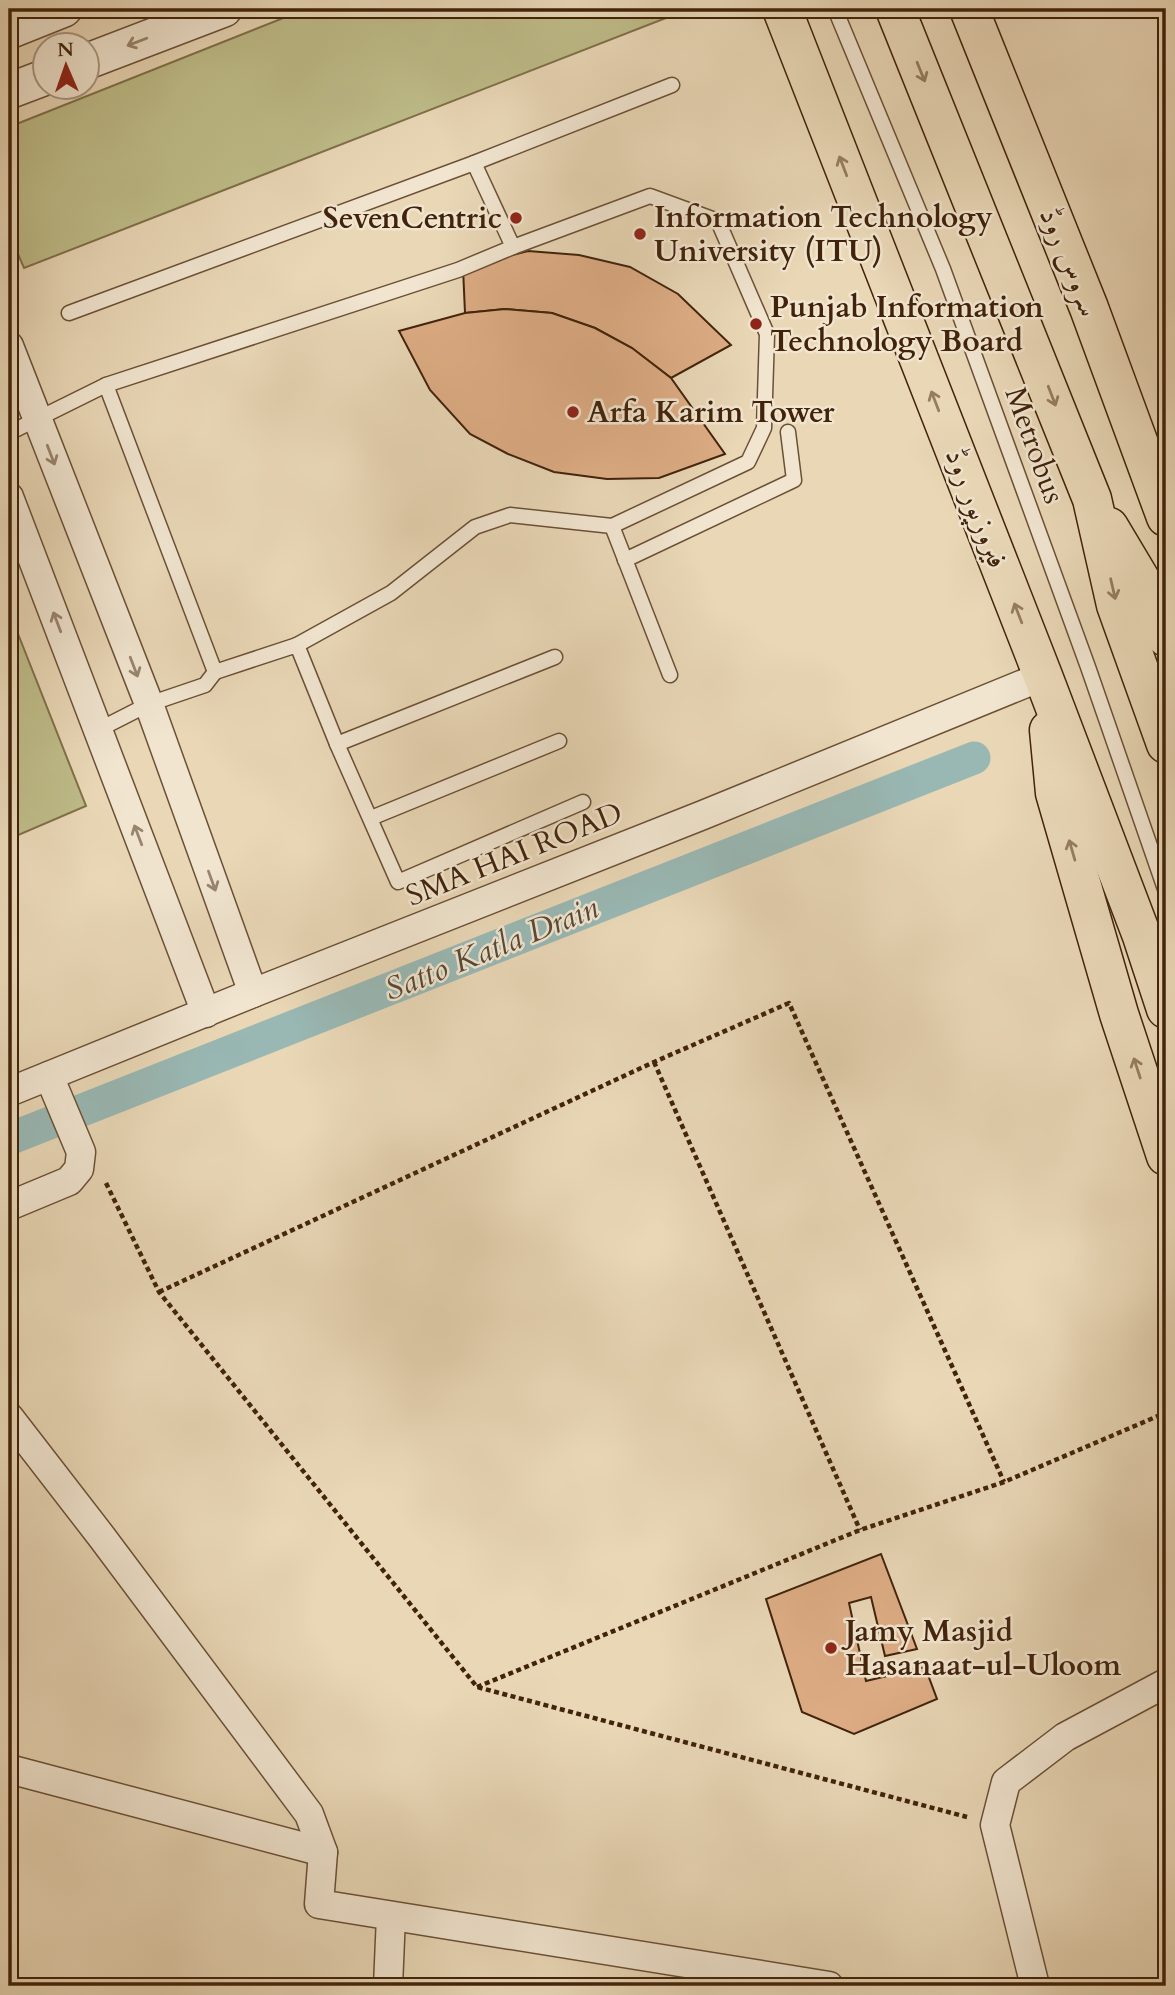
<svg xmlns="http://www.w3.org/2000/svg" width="1175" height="1995" font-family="Cardo,Amiri,serif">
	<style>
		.green { fill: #bebc89; stroke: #80704a; stroke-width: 2 }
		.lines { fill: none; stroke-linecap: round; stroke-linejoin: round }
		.canal { stroke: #99b8b4; stroke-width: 33 }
		.building { fill: #dead85; stroke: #41230b; stroke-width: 2 }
		.service-casing { stroke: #6b5036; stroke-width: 17 }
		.minor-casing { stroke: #6b5036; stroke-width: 31 }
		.tertiary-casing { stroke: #6b5036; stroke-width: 38 }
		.primary-casing { stroke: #41230b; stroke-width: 41 }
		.path { stroke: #41230b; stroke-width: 4.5; stroke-dasharray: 5 3.5; stroke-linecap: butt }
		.service { stroke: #f1e5d0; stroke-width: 14 }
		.minor { stroke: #f1e5d0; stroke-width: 28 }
		.tertiary { stroke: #f1e5d0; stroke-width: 35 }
		.primary { stroke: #e9d7b6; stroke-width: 38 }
		.oneway { stroke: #99846e }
		.oneway2 { stroke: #957d60 }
		.poi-dot { fill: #8f2418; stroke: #f1e5d0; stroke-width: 2.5 }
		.labels { text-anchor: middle; stroke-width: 5; stroke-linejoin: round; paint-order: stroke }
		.poi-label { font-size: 30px; font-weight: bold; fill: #41230b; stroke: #f1e5d0; text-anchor: start }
		.street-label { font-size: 30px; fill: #41230b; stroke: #f1e5d0 }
		.water-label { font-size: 32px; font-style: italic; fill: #574835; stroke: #f1e5d0 }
	</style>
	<rect width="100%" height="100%" fill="#e9d7b6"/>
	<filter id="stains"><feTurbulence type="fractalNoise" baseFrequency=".00286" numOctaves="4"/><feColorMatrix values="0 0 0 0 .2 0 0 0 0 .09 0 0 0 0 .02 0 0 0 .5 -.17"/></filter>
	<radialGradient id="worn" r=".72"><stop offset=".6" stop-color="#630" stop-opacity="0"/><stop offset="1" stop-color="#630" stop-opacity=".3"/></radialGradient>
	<g class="green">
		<path d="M 306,9 L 689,9 L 24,268 L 9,233 L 9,127 Z"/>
		<path d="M 9,611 L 86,806 L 9,839 Z"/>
	</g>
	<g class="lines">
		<path class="canal" d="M 9,1139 L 974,758"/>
	</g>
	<g class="building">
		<path d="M 528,251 L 579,255 L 630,267 L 678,294 L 731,345 L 671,378 L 632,348 L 595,328 L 552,313 L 505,309 L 465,313 L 463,268 Z"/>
		<path d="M 505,309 L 552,313 L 595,328 L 632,348 L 671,378 L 725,454 L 659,478 L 607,479 L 554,472 L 508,454 L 470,434 L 430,390 L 399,331 L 465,313 Z"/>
		<path d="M 881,1554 L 917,1649 L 885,1656 L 871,1597 L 849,1603 L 866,1681 L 925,1667 L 937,1699 L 854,1734 L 802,1712 L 766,1599 Z"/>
	</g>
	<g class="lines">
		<defs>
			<g id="service">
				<path d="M 835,9 L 943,269 L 1088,667 L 1166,892"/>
				<path d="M 474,163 L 672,85"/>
				<path d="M 69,313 L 474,163 L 513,247"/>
				<path d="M 106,385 L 215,672 L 297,645 L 337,744 L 398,882 L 583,802"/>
				<path d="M 9,433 L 106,385 L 458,270 L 513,247 L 650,196 L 718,221 L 767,334 L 764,428 L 748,462 L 612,526 L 670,675"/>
				<path d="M 625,560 L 794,480 L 788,432"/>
				<path d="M 297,645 L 391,593 L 475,527 L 510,515 L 612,526"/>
				<path d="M 98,730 L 149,704 L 205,685 L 215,672"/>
				<path d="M 337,744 L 555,657"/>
				<path d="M 371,818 L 559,741"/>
			</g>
			<g id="minor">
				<path d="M 9,346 L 149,704 L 253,993"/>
				<path d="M 9,497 L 206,1013"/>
				<path d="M 9,1092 L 253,993 L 703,815 L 1043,676"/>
				<path d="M 9,1206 L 69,1181 L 79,1169 L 81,1152 L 49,1076"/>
				<path d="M 9,1417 L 101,1536 L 309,1814 L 323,1852 L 319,1904 L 829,1986"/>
				<path d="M 9,1769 L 323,1852"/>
				<path d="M 388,1986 L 391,1916"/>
				<path d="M 1035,1986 L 995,1825 L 1006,1782 L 1065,1737 L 1166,1683"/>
			</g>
			<g id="tertiary">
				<path d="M 9,31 L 64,9"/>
				<path d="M 88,61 L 224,9"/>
				<path d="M 9,91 L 46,77"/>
			</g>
			<g id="primary">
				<path d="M 782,9 L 1043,676 L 1142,936 L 1166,1009"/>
				<path d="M 895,9 L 1092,499 L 1116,605 L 1166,744"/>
				<path d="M 969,9 L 1089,308 L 1166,517"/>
				<path d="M 1109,527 L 1149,594 L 1166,637"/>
				<path d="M 1049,730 L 1055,793 L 1119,1014 L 1166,1156"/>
			</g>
		</defs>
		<use href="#service" class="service-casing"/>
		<use href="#minor" class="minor-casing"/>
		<use href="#tertiary" class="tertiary-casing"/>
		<use href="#primary" class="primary-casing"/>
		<g class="path">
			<path d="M 654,1062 L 860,1530"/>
			<path d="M 106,1183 L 159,1292 L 477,1687 L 967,1817"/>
			<path d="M 159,1292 L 654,1062 L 789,1003 L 1004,1482"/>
			<path d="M 477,1687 L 860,1530 L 1004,1482 L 1165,1413"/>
		</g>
		<use href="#service" class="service"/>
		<use href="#minor" class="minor"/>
		<use href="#tertiary" class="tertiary"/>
		<use href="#primary" class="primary"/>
	</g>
	<defs><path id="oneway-shaft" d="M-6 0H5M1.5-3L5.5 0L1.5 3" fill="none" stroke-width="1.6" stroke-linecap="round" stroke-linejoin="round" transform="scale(1.75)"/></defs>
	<g class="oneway">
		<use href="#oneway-shaft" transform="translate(137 42) rotate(159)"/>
		<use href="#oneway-shaft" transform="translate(51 455) rotate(69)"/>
		<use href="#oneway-shaft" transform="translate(57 622) rotate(-111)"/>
		<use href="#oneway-shaft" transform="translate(134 667) rotate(69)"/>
		<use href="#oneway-shaft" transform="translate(138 835) rotate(-111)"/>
		<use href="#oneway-shaft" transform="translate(212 881) rotate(70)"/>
	</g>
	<g class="oneway2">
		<use href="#oneway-shaft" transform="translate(921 72) rotate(68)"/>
		<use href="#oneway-shaft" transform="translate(843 166) rotate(-111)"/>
		<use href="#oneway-shaft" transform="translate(1052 396) rotate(69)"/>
		<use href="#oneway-shaft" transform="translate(935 401) rotate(-111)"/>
		<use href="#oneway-shaft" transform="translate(1113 589) rotate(77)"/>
		<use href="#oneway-shaft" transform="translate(1018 613) rotate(-111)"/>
		<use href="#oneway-shaft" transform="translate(1072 850) rotate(-106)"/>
		<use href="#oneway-shaft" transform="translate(1137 1068) rotate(-108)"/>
	</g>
	<g class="poi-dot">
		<circle cx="516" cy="218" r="7"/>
		<circle cx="640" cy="234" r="7"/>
		<circle cx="756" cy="324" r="7"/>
		<circle cx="573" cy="412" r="7"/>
		<circle cx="831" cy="1648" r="7"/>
	</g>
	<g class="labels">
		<g class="poi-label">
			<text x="654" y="227">Information Technology<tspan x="654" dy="34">University (ITU)</tspan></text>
			<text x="502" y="228" text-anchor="end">SevenCentric</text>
			<text x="770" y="317">Punjab Information<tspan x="770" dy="34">Technology Board</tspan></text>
			<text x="587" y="422">Arfa Karim Tower</text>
			<text x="845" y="1641">Jamy Masjid<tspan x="845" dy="34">Hasanaat-ul-Uloom</tspan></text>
		</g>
		<g class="street-label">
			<text transform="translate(1070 262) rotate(68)" y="10">سروس روڈ</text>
			<text transform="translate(1035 445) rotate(70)" y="10">Metrobus</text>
			<text transform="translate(977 508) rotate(69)" y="10">فیروزپور روڈ</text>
			<text transform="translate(514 854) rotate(-22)" y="10">SMA HAI ROAD</text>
		</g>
		<g class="water-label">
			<text transform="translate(491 948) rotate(-22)" y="11">Satto Katla Drain</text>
		</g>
	</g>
	<rect width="1175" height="1995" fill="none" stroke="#e9d7b6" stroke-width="35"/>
	<rect x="10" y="10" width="1154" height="1974" fill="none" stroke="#41230b" stroke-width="3.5"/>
	<rect x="18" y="18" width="1140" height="1960" fill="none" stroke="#41230b" stroke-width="2"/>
	<g transform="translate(66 66) rotate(358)"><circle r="33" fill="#f1e5d0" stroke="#ab9781" stroke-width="2"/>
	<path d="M0-5L12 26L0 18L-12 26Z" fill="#8f2418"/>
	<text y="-10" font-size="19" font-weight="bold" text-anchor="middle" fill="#41230b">N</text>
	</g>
	<rect width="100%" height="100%" filter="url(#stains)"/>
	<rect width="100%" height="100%" fill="url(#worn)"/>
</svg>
